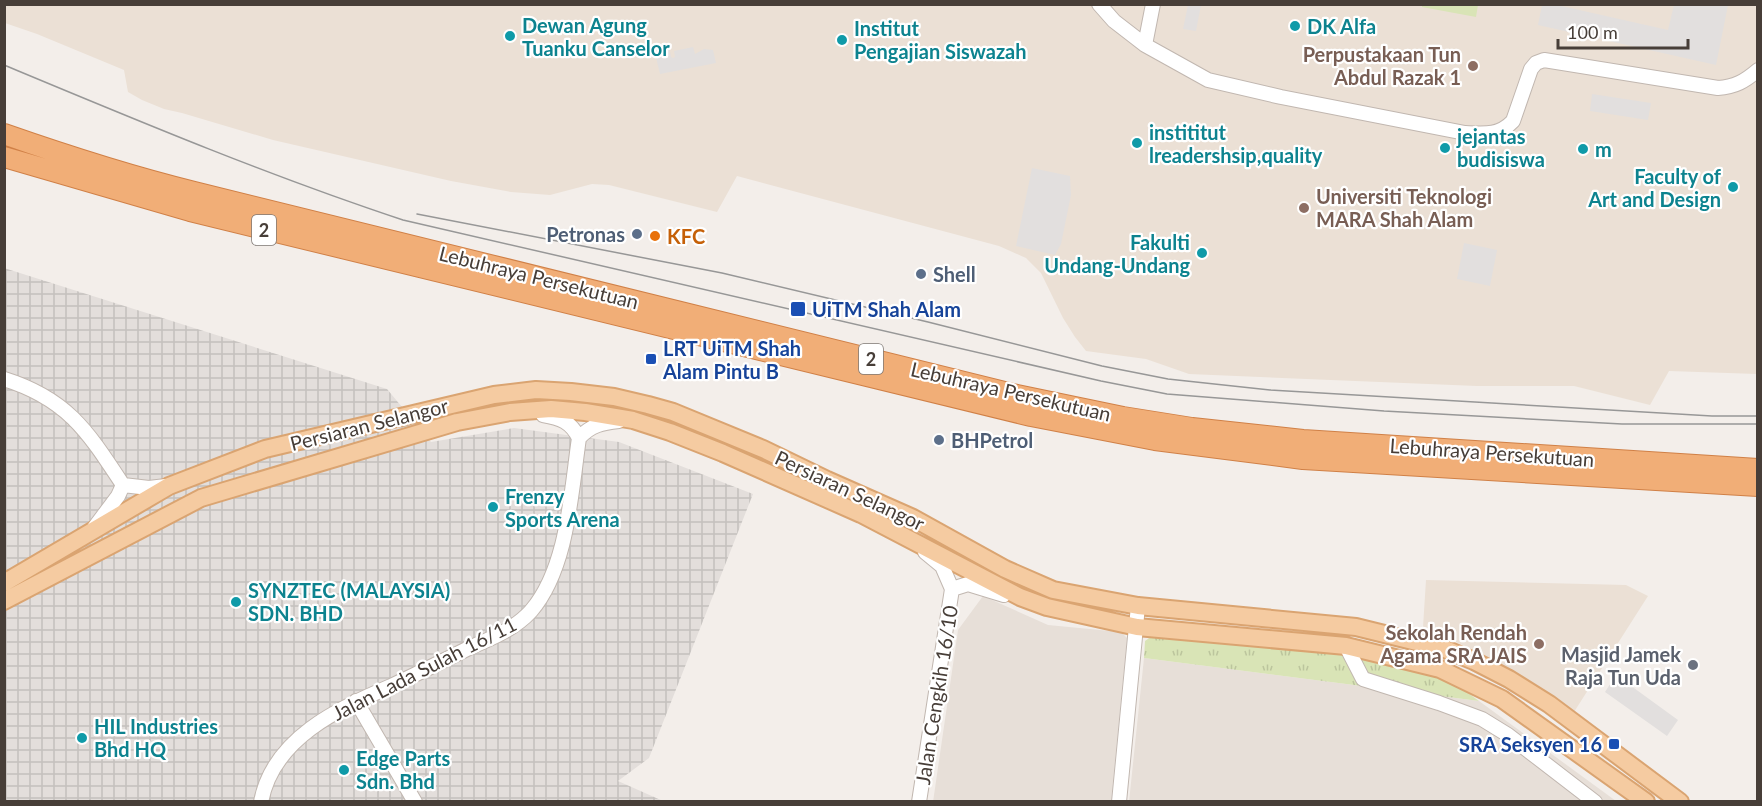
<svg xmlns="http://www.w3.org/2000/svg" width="1762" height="806" viewBox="0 0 1762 806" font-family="Lato,sans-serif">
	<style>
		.residential { fill: #e7dfd8 }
		.industrial { fill: url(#industrial-grid) }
		.education { fill: #ebe0d5 }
		.grass { fill: url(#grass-tufts) }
		.park { fill: #d9e4b6 }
		.parking { fill: #e2dfde }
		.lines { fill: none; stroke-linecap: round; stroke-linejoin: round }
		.minor-casing { stroke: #c1b7b0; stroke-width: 16 }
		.major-casing { stroke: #daa471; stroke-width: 20 }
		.highway-casing { stroke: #d08047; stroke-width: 22 }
		.minor { stroke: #fff; stroke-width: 14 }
		.major { stroke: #f5cba1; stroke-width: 16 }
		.highway { stroke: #f1ae77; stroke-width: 20 }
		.tram { stroke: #979797; stroke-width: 1.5 }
		.culture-dot { fill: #0f9aa8; stroke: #fff; stroke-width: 2 }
		.education-dot { fill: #8d6e63; stroke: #fff; stroke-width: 2 }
		.service-dot { fill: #5c6f8a; stroke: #fff; stroke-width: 2 }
		.food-dot { fill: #e8710a; stroke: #fff; stroke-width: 2 }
		.transit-dot { fill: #1a4fb4; stroke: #fff; stroke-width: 2 }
		.worship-dot { fill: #6b7280; stroke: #fff; stroke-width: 2 }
		.labels { text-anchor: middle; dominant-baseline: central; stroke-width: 4.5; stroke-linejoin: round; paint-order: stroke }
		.shield { fill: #fff; stroke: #7e7874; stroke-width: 1.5 }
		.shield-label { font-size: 18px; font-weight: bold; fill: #473e38 }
		.culture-label { font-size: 20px; font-weight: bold; fill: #0d838f; stroke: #fff; text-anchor: start }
		.education-label { font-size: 20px; font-weight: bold; fill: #785e54; stroke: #fff; text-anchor: end }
		.service-label { font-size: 20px; font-weight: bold; fill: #4e5e75; stroke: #fff; text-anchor: start }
		.food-label { font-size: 20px; font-weight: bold; fill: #c56008; stroke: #fff; text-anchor: start }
		.street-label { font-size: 20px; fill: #473e38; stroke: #fff }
		.transit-label { font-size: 20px; font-weight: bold; fill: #164399; stroke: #fff; text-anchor: start }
		.worship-label { font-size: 20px; font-weight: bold; fill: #5b616d; stroke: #fff; text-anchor: end }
	</style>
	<defs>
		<pattern id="industrial-grid" width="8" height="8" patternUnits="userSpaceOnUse" patternTransform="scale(1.5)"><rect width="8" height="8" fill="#e3dedb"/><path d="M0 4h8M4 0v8" fill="none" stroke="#c4c0bd"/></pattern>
		<pattern id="grass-tufts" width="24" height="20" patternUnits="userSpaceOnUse" patternTransform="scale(1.5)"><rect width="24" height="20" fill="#d9e4b6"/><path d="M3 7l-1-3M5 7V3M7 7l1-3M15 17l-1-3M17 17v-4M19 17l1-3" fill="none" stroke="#bcc59d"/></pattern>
	</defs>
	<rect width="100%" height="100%" fill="#f3eeea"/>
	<!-- residential -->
	<path class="residential" d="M983,596L1048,625L1121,632L1127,638L1111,801L933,802L958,630Z
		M1144,658L1479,701L1616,801L1129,802Z"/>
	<!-- industrial -->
	<path class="industrial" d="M4,268L387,389L431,442L514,428L619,442L753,494L649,758L618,781L663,801H5Z"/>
	<!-- education -->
	<path class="education" d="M4,5H1757V374L1669,371L1650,405L1574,386H1477L1189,374L1146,359L1086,351L1075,337L1063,318L1041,273L1026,258L999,246L737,176L717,212L609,185L592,184L550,195L511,192L451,181L273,140L182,113L164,109L142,100L128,92L124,70L37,34L5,23Z
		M1426,580L1626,585L1648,596L1574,712L1495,660L1423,627Z"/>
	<!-- grass -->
	<path class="grass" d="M1152,636L1353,651L1438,671L1479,701L1144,658L1145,641Z"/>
	<!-- park -->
	<path class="park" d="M1422,5V4L1478,5L1476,17L1422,7Z"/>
	<!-- parking -->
	<path class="parking" d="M1188,5H1201L1196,31L1183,29Z
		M1542,5H1557L1668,30L1674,5H1728L1716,65L1538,25Z
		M669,46L671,57L673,58L675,57L674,51L693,47L695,54L704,49L713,50L716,63L660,74L654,49Z
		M1592,94L1651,103L1648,120L1590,111Z
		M1032,168L1070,176L1071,195L1061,244L1055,255L1016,246Z
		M1464,243L1497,250L1490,286L1457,279Z
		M1616,675L1678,720L1667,736L1605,692Z"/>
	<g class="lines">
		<!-- minor casing -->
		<g class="minor-casing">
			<path id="minor" d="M1099,4L1114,21L1145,45
				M1153,4L1145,45L1208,80L1281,97L1465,133C1484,134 1499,136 1513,121L1531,69L1536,63L1544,60L1718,88C1735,87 1745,81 1758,70
				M4,379C68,399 88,432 123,485L149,488L166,486
				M543,415C561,418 571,422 579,438
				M94,528L118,496L123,485
				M952,589L968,584L1004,595
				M1346,646L1363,679L1439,703L1482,719L1508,735L1595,802
				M356,701L415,802
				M261,802C273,738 338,709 391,686C417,674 443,661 469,648C490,639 515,629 531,611C568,568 571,492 579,438C591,425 602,423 619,421
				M919,802L952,589L942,566L925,552
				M1119,802L1138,606"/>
		</g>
		<!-- major casing -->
		<g class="major-casing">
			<path id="major" d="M4,583L169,486L265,449L494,395L536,390L571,392L614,397L648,405L673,412L763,449L827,480L913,518L1005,569L1053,590L1138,606L1356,627L1445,649L1474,661L1509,679L1549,704L1680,802
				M4,601L201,498L457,422L510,412L551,409L585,412L633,420L670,432L723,453L861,514L1020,597L1047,607L1137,627L1346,646L1440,669L1502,699L1646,802"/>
		</g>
		<!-- highway casing -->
		<g class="highway-casing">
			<path id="highway" d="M4,134C67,156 129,176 194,192L1017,395L1123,417L1192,428L1303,440L1758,469
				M4,157L190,211L1031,416L1155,440L1303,459L1758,486"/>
		</g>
		<!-- minor -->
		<use href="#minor" class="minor"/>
		<!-- major -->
		<use href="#major" class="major"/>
		<!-- highway -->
		<use href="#highway" class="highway"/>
		<!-- tram -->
		<path class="tram" d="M4,65C136,120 267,175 403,220L1101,381L1167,394L1384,411L1622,424H1758
			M417,214L722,273L928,322L1102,366L1168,379L1270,390L1712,416H1756"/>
	</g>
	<!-- markers -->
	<g class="culture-dot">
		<circle cx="1295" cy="26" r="6"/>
		<circle cx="510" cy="36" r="6"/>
		<circle cx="842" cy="40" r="6"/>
		<circle cx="1137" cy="143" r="6"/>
		<circle cx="1445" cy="148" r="6"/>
		<circle cx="1583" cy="149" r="6"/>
		<circle cx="1733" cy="187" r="6"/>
		<circle cx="1202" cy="253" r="6"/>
		<circle cx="493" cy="507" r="6"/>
		<circle cx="236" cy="602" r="6"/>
		<circle cx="82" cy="738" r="6"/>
		<circle cx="344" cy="770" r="6"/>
	</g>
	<g class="education-dot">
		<circle cx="1473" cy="66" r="6"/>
		<circle cx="1304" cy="208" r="6"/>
		<circle cx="1539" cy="644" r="6"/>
	</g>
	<g class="service-dot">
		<circle cx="637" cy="234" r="6"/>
		<circle cx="921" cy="274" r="6"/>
		<circle cx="939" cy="440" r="6"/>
	</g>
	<circle class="food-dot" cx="655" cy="236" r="6"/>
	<g class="transit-dot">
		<rect x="790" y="301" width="16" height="16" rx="3"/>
		<rect x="645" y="353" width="12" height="12" rx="3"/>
		<rect x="1608" y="738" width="12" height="12" rx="3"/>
	</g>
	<circle class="worship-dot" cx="1693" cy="665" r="6"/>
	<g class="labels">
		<!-- shield labels -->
		<g class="shield">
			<rect x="252" y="215" width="24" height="30" rx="4.5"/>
			<rect x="859" y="344" width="24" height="30" rx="4.5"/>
		</g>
		<g class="shield-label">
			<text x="264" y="230">2</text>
			<text x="871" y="359">2</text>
		</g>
		<!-- culture labels -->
		<g class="culture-label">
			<text x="522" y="25">Dewan Agung<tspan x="522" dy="23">Tuanku Canselor</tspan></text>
			<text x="1307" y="26">DK Alfa</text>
			<text x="854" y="28">Institut<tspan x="854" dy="23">Pengajian Siswazah</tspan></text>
			<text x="1149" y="132">instititut<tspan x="1149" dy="23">lreadershsip,quality</tspan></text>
			<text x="1457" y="136">jejantas<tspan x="1457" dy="23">budisiswa</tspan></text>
			<text x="1595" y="149">m</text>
			<text x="1721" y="176" text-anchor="end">Faculty of<tspan x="1721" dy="23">Art and Design</tspan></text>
			<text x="1190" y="242" text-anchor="end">Fakulti<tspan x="1190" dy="23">Undang-Undang</tspan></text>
			<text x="505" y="496">Frenzy<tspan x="505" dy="23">Sports Arena</tspan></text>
			<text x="248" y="590">SYNZTEC (MALAYSIA)<tspan x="248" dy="23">SDN. BHD</tspan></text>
			<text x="94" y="726">HIL Industries<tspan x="94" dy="23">Bhd HQ</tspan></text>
			<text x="356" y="758">Edge Parts<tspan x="356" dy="23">Sdn. Bhd</tspan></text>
		</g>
		<!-- education labels -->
		<g class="education-label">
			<text x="1461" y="54">Perpustakaan Tun<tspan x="1461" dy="23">Abdul Razak 1</tspan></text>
			<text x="1316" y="196" text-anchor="start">Universiti Teknologi<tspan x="1316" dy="23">MARA Shah Alam</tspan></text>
			<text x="1527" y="632">Sekolah Rendah<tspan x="1527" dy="23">Agama SRA JAIS</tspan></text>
		</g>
		<!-- service labels -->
		<g class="service-label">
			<text x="625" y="234" text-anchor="end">Petronas</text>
			<text x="933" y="274">Shell</text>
			<text x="951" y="440">BHPetrol</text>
		</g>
		<!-- food labels -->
		<g class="food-label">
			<text x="667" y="236">KFC</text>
		</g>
		<!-- street labels -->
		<g class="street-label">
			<text transform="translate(539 277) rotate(14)">Lebuhraya Persekutuan</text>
			<text transform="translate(1011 391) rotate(13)">Lebuhraya Persekutuan</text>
			<text transform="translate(369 424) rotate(-14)">Persiaran Selangor</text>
			<text transform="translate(1492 452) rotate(4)">Lebuhraya Persekutuan</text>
			<text transform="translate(850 490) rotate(25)">Persiaran Selangor</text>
			<text transform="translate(424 668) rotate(-27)">Jalan Lada Sulah 16/11</text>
			<text transform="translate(936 695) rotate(-81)">Jalan Cengkih 16/10</text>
		</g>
		<!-- transit labels -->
		<g class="transit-label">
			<text x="812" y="309">UiTM Shah Alam</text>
			<text x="663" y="348">LRT UiTM Shah<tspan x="663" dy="23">Alam Pintu B</tspan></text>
			<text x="1602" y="744" text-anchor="end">SRA Seksyen 16</text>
		</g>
		<!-- worship labels -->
		<g class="worship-label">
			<text x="1681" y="654">Masjid Jamek<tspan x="1681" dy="23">Raja Tun Uda</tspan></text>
		</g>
	</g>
	<!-- border -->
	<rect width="1762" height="806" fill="none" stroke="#473e38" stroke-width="12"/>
	<!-- scale -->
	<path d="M1558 39v9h130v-9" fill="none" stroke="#473e38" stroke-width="3"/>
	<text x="1567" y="39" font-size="18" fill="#473e38" stroke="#ffffff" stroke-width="4.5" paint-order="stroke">100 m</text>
</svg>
